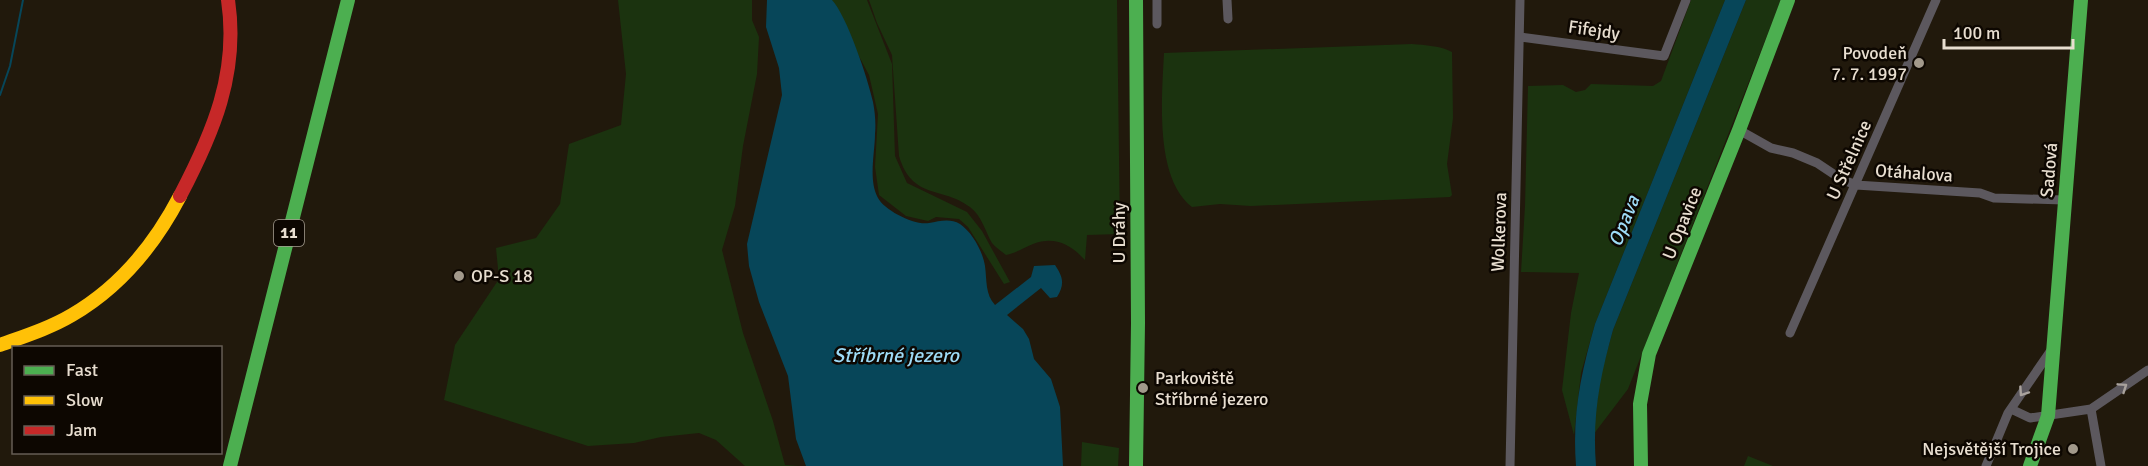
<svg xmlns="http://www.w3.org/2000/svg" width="2148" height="466" viewBox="0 0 2148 466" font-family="Signika,sans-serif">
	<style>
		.green { fill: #1b330f }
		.water { fill: #074659 }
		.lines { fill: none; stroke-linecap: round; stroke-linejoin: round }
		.stream { stroke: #074659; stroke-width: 2 }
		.street { stroke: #5c585e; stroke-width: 9 }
		.fast { stroke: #4caf50; stroke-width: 14 }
		.slow { stroke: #ffc107; stroke-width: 14 }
		.jam { stroke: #c62828; stroke-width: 14 }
		.oneway { stroke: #a9a29d }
		.poi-dot { fill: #a2998b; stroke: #0d0701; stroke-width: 2 }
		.labels { text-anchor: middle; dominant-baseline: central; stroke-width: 5; stroke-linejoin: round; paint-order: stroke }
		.shield { fill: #0d0701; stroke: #a69e92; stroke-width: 1.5 }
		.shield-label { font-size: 16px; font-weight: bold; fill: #e8ded0 }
		.street-label { font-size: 18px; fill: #e8ded0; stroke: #0d0701 }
		.poi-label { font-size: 18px; fill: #e8ded0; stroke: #0d0701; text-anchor: end }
		.water-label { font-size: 20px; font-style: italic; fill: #9edbf6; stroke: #0d0701 }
	</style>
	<rect width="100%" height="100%" fill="#21190c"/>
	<!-- green -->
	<path class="green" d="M618,0H752V20L759,37L757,74L743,146L735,206L722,250L743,333L773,421L785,465L799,466H745L716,440L699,433L661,437L634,443L588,446L444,400L455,345L499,279L496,248L536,238L560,204L569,144L621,125L626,74Z
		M829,0H867L892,64L895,156L907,183L967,212L982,231L1010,282L1004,284L968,227L959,219L936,217L928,221L906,216L879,195L875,167L878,114L869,75Z
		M869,0H1117L1120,234L1087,235L1085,260C1070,244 1054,236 1033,244C1023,248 1016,253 1006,255C1001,251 995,247 992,243C985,231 982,216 970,207C942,186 912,200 899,156L892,55L877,23Z
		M1691,0H1725L1595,324L1581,373L1574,435L1562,390L1571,313L1579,273L1521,272L1525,206L1528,86L1563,85L1576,92L1585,90L1591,84L1653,86L1661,81Z
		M1746,0H1781L1628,389L1593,435L1600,377L1613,330Z
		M1412,44C1425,45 1441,46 1452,52L1453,118L1447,164L1452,195L1450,197L1251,206L1220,204L1192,207C1154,178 1162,96 1164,53Z
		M1082,442L1119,448L1118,466H1081Z
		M1748,456L1773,466H1744Z"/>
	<!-- water -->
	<path class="water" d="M767,0H832C847,16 868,79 873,102C875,112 876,124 875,134C875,152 868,180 878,198C884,210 915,226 929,223C940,221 950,218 960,224C972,232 983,252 985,266C987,281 985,294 995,305L1031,277L1034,266L1055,265C1063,277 1065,284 1057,297L1050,298L1041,288L1007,315L1023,329L1029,339L1034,359L1051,379L1060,407L1063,466H806L796,439L788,376L759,302L749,266L747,244L782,95L779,68L766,27Z
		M1725,0H1746L1613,330C1600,377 1592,416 1596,466H1576C1572,414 1581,373 1595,324Z"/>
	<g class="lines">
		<!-- stream -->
		<path class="stream" d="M0,95L10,66L23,0"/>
		<!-- street -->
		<path class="street" d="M1157,0V24
			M1227,0L1228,19
			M1520,37L1664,56L1686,0
			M1739,130L1771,148L1793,153L1817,163L1841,179L1856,185L1980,193L1994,198L2064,200
			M1790,333L1936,0
			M2011,409L2030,418L2091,409L2148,370
			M2091,409L2101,466
			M1510,466L1520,0
			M1986,466L2008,413L2054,346"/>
		<!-- fast -->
		<path class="fast" d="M1136,0L1138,323L1136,466
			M230,466L348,0
			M1641,466L1640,404L1649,354L1739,130L1788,0
			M2030,466L2048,416L2081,0"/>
		<!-- slow -->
		<path class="slow" d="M0,345C25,336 50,328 72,315C120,287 155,244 180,196"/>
		<!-- jam -->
		<path class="jam" d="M180,196C213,133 239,73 228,0"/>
	</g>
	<!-- one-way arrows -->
	<defs><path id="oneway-chevron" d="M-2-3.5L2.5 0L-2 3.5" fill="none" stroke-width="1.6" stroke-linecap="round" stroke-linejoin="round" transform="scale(1.5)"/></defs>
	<g class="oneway">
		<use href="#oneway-chevron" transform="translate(2123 387) rotate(-34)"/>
		<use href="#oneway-chevron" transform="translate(2023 392) rotate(124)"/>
	</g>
	<!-- markers -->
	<g class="poi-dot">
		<circle cx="1919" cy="63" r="6"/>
		<circle cx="459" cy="276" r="6"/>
		<circle cx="1143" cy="388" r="6"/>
		<circle cx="2073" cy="449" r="6"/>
	</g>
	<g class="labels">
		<!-- shield labels -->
		<rect class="shield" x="274" y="220" width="30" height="26" rx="4.5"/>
		<g class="shield-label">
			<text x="289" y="233">11</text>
		</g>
		<!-- street labels -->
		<g class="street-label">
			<text transform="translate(1594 30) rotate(8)">Fifejdy</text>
			<text transform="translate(1849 160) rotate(-66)">U Střelnice</text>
			<text transform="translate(2049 170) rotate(-85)">Sadová</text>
			<text transform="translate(1914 173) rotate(4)">Otáhalova</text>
			<text transform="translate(1682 223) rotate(-68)">U Opavice</text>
			<text transform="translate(1499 232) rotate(-88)">Wolkerova</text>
			<text transform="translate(1119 233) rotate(-90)">U Dráhy</text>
		</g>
		<!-- poi labels -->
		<g class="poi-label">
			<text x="1907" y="53">Povodeň<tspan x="1907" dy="21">7. 7. 1997</tspan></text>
			<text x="471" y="276" text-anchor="start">OP-S 18</text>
			<text x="1155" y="378" text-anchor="start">Parkoviště<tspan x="1155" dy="21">Stříbrné jezero</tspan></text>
			<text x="2061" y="449">Nejsvětější Trojice</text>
		</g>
		<!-- water labels -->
		<g class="water-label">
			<text transform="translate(1624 221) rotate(-68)">Opava</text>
			<text x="896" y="355">Stříbrné jezero</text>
		</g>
	</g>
	<!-- legend -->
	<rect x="12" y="346" width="210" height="108" fill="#0d0701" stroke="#655d54" stroke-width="1.5"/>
	<rect x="24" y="366" width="30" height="9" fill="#4caf50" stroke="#655d54" stroke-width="1.5"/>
	<text x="66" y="376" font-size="18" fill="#e8ded0">Fast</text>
	<rect x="24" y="396" width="30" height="9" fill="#ffc107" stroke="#655d54" stroke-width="1.5"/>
	<text x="66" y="406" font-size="18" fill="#e8ded0">Slow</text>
	<rect x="24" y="426" width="30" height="9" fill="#c62828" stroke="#655d54" stroke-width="1.5"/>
	<text x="66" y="436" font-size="18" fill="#e8ded0">Jam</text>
	<!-- scale -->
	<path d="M1944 39v9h129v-9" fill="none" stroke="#e8ded0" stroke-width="3"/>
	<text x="1953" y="39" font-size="18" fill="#e8ded0" stroke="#0d0701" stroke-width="4.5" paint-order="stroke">100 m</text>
</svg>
